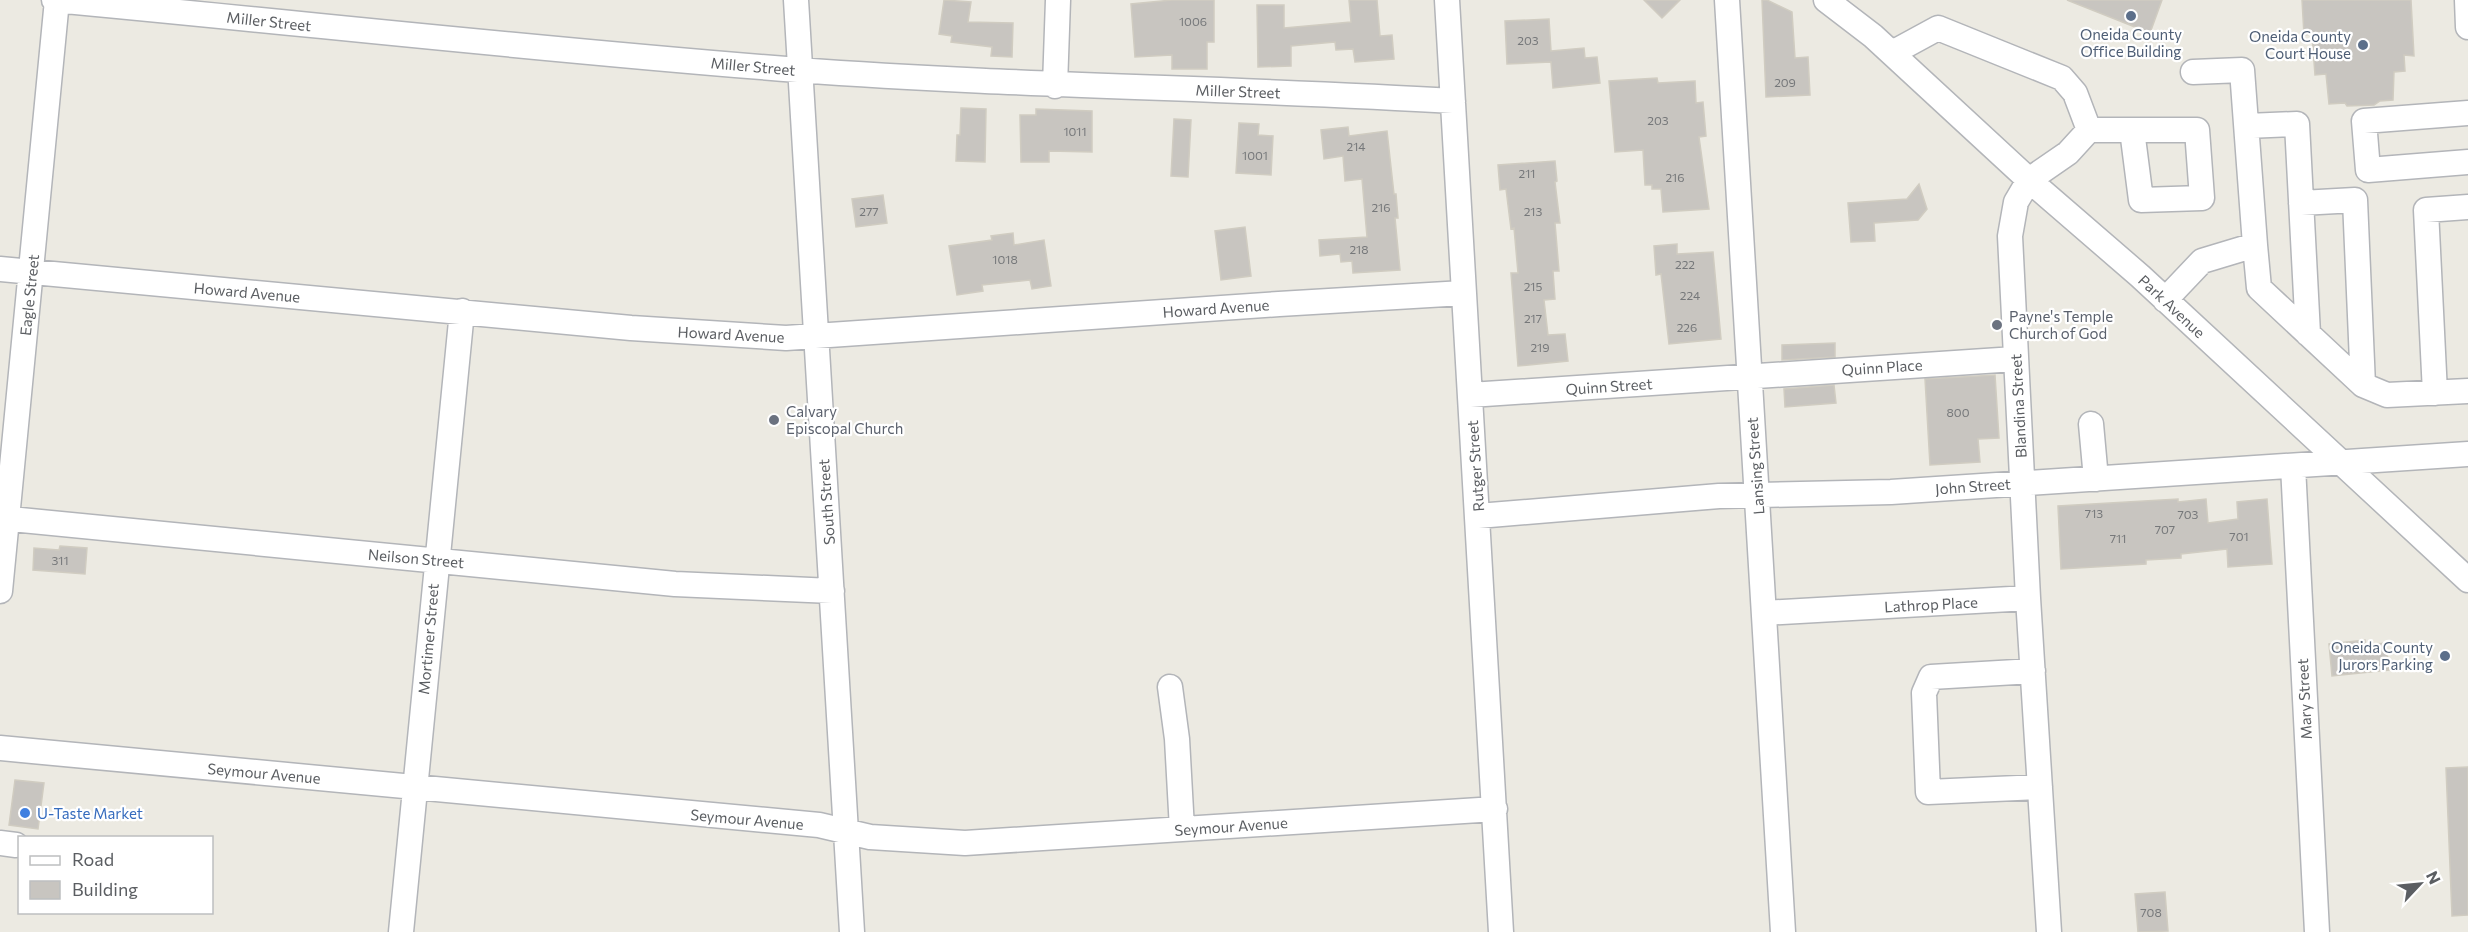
<svg xmlns="http://www.w3.org/2000/svg" width="2468" height="932" viewBox="0 0 2468 932" font-family="Commissioner,sans-serif">
	<style>
		.building { fill: #c8c5c0; stroke: #d0ccc1; stroke-width: 1.5 }
		.lines { fill: none; stroke-linecap: round; stroke-linejoin: round }
		.minor-casing { stroke: #b3b5b9; stroke-width: 27 }
		.minor { stroke: #fff; stroke-width: 24 }
		.service-dot { fill: #5c6f8a; stroke: #fff; stroke-width: 2 }
		.worship-dot { fill: #6b7280; stroke: #fff; stroke-width: 2 }
		.shop-dot { fill: #3f7fe0; stroke: #fff; stroke-width: 2 }
		.labels { text-anchor: middle; dominant-baseline: central; stroke-width: 4.5; stroke-linejoin: round; paint-order: stroke }
		.number-label { font-size: 12px; fill: #76787a }
		.street-label { font-size: 15px; fill: #5b5e62; stroke: #fff }
		.service-label { font-size: 15px; fill: #4e5e75; stroke: #fff; text-anchor: end }
		.worship-label { font-size: 15px; fill: #5b616d; stroke: #fff; text-anchor: start }
		.shop-label { font-size: 15px; fill: #366cbe; stroke: #fff; text-anchor: start }
	</style>
	<rect width="100%" height="100%" fill="#eceae2"/>
	<!-- building -->
	<path class="building" d="M944,0L971,2L968,22L1013,23L1012,57L991,56L992,47L951,42L952,36L939,34Z
		M1172,0H1214V42H1207V69H1172V55L1135,57L1131,4Z
		M1349,0H1377L1380,36L1392,35L1394,59L1355,62L1353,49L1336,50L1335,42L1291,46V66L1258,67L1257,5H1284V28L1351,22Z
		M1644,0H1680L1662,18Z
		M1762,0H1767L1792,12L1795,58L1808,57L1810,95L1766,97Z
		M2067,0H2162L2150,33Z
		M2302,0H2411L2414,56L2404,55L2405,71L2394,72L2393,100L2380,101L2374,105L2347,106L2345,103L2329,104L2326,74L2315,75L2312,34L2304,35Z
		M1549,19L1551,51L1584,48L1585,58L1597,57L1600,83L1553,88L1551,62L1507,64L1505,21Z
		M1657,78L1658,83L1695,81L1696,103L1703,102L1706,136L1699,137L1709,209L1663,212L1661,189H1652V185H1645L1643,150L1615,152L1609,81Z
		M961,108L986,109L985,162L956,161L957,135H960Z
		M1036,109L1092,111V152L1049,151V162H1021L1020,115H1036Z
		M1174,119L1191,120L1188,177L1171,176Z
		M1239,123L1259,124L1258,135L1273,136L1271,175L1236,173Z
		M1348,127L1349,136L1387,131L1394,194H1396L1398,218H1395L1400,270L1353,273L1352,261L1341,262L1340,254L1320,256L1319,240L1367,237L1362,179L1345,181L1343,156L1324,159L1321,130Z
		M1555,161L1557,181L1555,182L1560,223H1555L1559,271H1553L1555,299L1544,300L1548,335L1565,334L1568,361L1518,366L1511,273H1518L1514,228L1511,229L1506,189L1500,190L1498,165Z
		M1919,184L1927,209L1918,220L1874,223L1875,241L1851,242L1848,203L1907,199Z
		M883,195L887,223L856,227L852,199Z
		M1245,227L1251,276L1221,280L1215,231Z
		M1013,233L1014,245L1044,240L1051,286L1032,289L1030,280L982,285L983,291L957,295L949,246L992,240L991,236Z
		M1677,244V254L1713,252L1721,339L1669,344L1661,274L1656,275L1654,246Z
		M1835,343V357L1782,360V345Z
		M1995,375L1999,438L1978,439L1980,462L1930,465L1925,379Z
		M1834,385L1836,403L1785,407L1784,389Z
		M2178,499V502L2206,499L2208,523L2238,519L2237,502L2267,499L2272,564L2228,567L2227,549L2181,554V558L2146,560V564L2061,569L2058,506Z
		M60,546L87,548L85,574L33,570L34,548L59,550Z
		M2365,640V645L2386,643L2389,670L2332,676L2329,644Z
		M2468,767V915L2452,916L2446,768Z
		M15,780L44,783L38,829L9,825Z
		M2165,892L2168,931L2138,932L2135,894Z"/>
	<g class="lines">
		<!-- minor casing -->
		<g class="minor-casing">
			<path id="minor" d="M54,0C302,23 550,51 798,70C1016,86 1235,88 1453,101
				M796,0L852,932
				M1447,0L1501,932
				M1727,0L1783,932
				M1826,0L1873,36L2029,180L2140,276L2468,580
				M2467,0L2468,27
				M1892,53L1938,28L2062,78L2075,93L2089,130L2068,153L2029,180L2016,202L2010,236L2028,598L2049,932
				M1055,86L1058,0
				M2468,113L2364,121L2368,170L2468,162
				M2247,126L2297,124L2308,334
				M2089,130H2197L2202,198L2141,200L2132,130
				M2301,203L2355,200L2363,385
				M2255,245L2259,288L2363,385L2387,395L2468,391
				M0,269L631,328L786,338L1279,304L1463,293
				M2165,300L2202,261L2255,245L2242,70L2193,72
				M2435,393L2426,210L2468,207
				M1470,395L2015,359
				M2091,424L2096,479
				M2293,466L2317,932
				M1478,516L1719,496L1891,492L2468,454
				M0,518L675,584L832,591
				M0,591L57,0
				M1764,613L2028,598
				M2033,671L1931,677L1924,693L1928,792L2040,787
				M1170,687L1177,739L1182,829
				M0,748L819,825L870,837L965,843L1495,809
				M0,843L16,845
				M401,932L462,311"/>
		</g>
		<!-- minor -->
		<use href="#minor" class="minor"/>
	</g>
	<!-- markers -->
	<g class="service-dot">
		<circle cx="2131" cy="16" r="6"/>
		<circle cx="2363" cy="45" r="6"/>
		<circle cx="2445" cy="656" r="6"/>
	</g>
	<g class="worship-dot">
		<circle cx="1997" cy="325" r="6"/>
		<circle cx="774" cy="420" r="6"/>
	</g>
	<circle class="shop-dot" cx="25" cy="813" r="6"/>
	<g class="labels">
		<!-- number labels -->
		<g class="number-label">
			<text x="1193" y="21">1006</text>
			<text x="1528" y="40">203</text>
			<text x="1785" y="82">209</text>
			<text x="1658" y="120">203</text>
			<text x="1075" y="131">1011</text>
			<text x="1356" y="146">214</text>
			<text x="1255" y="155">1001</text>
			<text x="1527" y="173">211</text>
			<text x="1675" y="177">216</text>
			<text x="1381" y="207">216</text>
			<text x="869" y="211">277</text>
			<text x="1533" y="211">213</text>
			<text x="1359" y="249">218</text>
			<text x="1005" y="259">1018</text>
			<text x="1685" y="264">222</text>
			<text x="1533" y="286">215</text>
			<text x="1690" y="295">224</text>
			<text x="1533" y="318">217</text>
			<text x="1687" y="327">226</text>
			<text x="1540" y="347">219</text>
			<text x="1958" y="412">800</text>
			<text x="2094" y="513">713</text>
			<text x="2188" y="514">703</text>
			<text x="2165" y="529">707</text>
			<text x="2239" y="536">701</text>
			<text x="2118" y="538">711</text>
			<text x="60" y="560">311</text>
			<text x="2151" y="912">708</text>
		</g>
		<!-- street labels -->
		<g class="street-label">
			<text transform="translate(269 21) rotate(6)">Miller Street</text>
			<text transform="translate(753 66) rotate(5)">Miller Street</text>
			<text transform="translate(1238 91) rotate(2)">Miller Street</text>
			<text transform="translate(247 292) rotate(5)">Howard Avenue</text>
			<text transform="translate(29 295) rotate(-84)">Eagle Street</text>
			<text transform="translate(2172 306) rotate(43)">Park Avenue</text>
			<text transform="translate(1216 308) rotate(-4)">Howard Avenue</text>
			<text transform="translate(731 334) rotate(3)">Howard Avenue</text>
			<text transform="translate(1882 367) rotate(-4)">Quinn Place</text>
			<text transform="translate(1609 386) rotate(-4)">Quinn Street</text>
			<text transform="translate(2018 406) rotate(-93)">Blandina Street</text>
			<text transform="translate(1475 466) rotate(-94)">Rutger Street</text>
			<text transform="translate(1755 466) rotate(-94)">Lansing Street</text>
			<text transform="translate(1973 486) rotate(-4)">John Street</text>
			<text transform="translate(826 502) rotate(-94)">South Street</text>
			<text transform="translate(416 558) rotate(5)">Neilson Street</text>
			<text transform="translate(1931 604) rotate(-3)">Lathrop Place</text>
			<text transform="translate(428 639) rotate(-85)">Mortimer Street</text>
			<text transform="translate(2304 699) rotate(-93)">Mary Street</text>
			<text transform="translate(264 773) rotate(5)">Seymour Avenue</text>
			<text transform="translate(747 819) rotate(5)">Seymour Avenue</text>
			<text transform="translate(1231 826) rotate(-4)">Seymour Avenue</text>
		</g>
		<!-- service labels -->
		<g class="service-label">
			<text x="2131" y="34" text-anchor="middle">Oneida County<tspan x="2131" dy="17">Office Building</tspan></text>
			<text x="2351" y="36">Oneida County<tspan x="2351" dy="17">Court House</tspan></text>
			<text x="2433" y="647">Oneida County<tspan x="2433" dy="17">Jurors Parking</tspan></text>
		</g>
		<!-- worship labels -->
		<g class="worship-label">
			<text x="2009" y="316">Payne's Temple<tspan x="2009" dy="17">Church of God</tspan></text>
			<text x="786" y="411">Calvary<tspan x="786" dy="17">Episcopal Church</tspan></text>
		</g>
		<!-- shop labels -->
		<g class="shop-label">
			<text x="37" y="813">U-Taste Market</text>
		</g>
	</g>
	<!-- legend -->
	<rect x="18" y="836" width="195" height="78" fill="#ffffff" stroke="#bdbfc0" stroke-width="1.5"/>
	<rect x="30" y="856" width="30" height="9" fill="#ffffff" stroke="#bdbfc0" stroke-width="1.5"/>
	<text x="72" y="866" font-size="18" fill="#5b5e62">Road</text>
	<rect x="30" y="881" width="30" height="18" fill="#c8c5c0" stroke="#bdbfc0" stroke-width="1.5"/>
	<text x="72" y="896" font-size="18" fill="#5b5e62">Building</text>
	<!-- north arrow -->
	<g transform="translate(2420 884) rotate(64)" stroke="#ffffff" stroke-width="4.5" paint-order="stroke">
	<path d="M0-4.5L10 22L0 15L-10 22Z" fill="#5b5e62"/>
	<text y="-9" font-size="16" font-weight="bold" text-anchor="middle" fill="#5b5e62">N</text>
	</g>
</svg>
